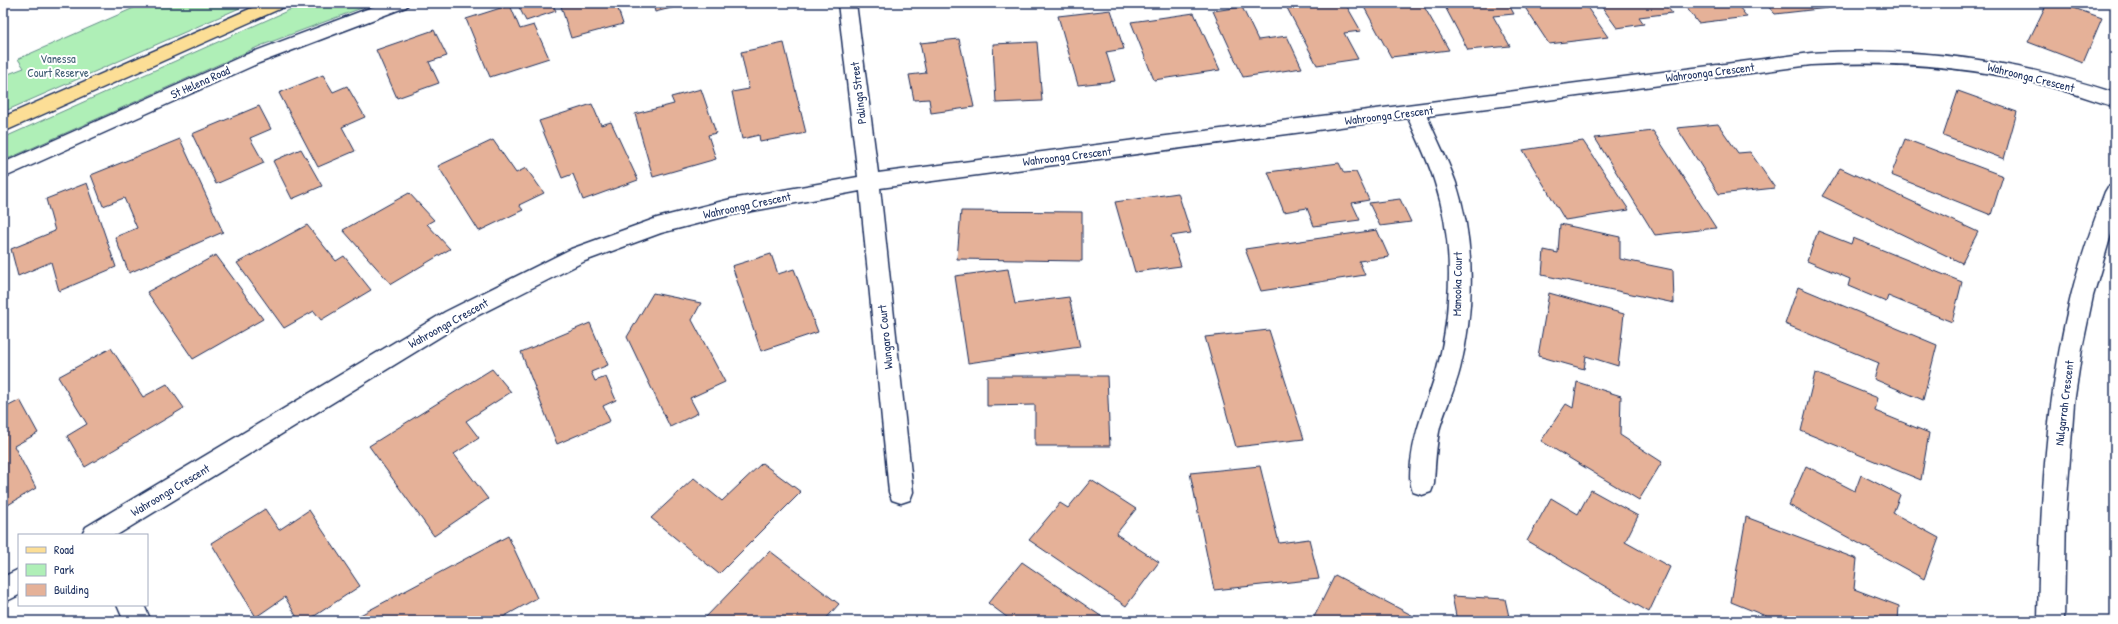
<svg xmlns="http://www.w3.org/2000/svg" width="2118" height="624" viewBox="0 0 2118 624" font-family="'Patrick Hand',sans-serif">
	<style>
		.green { fill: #afefb7; stroke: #658f8a }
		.building { fill: #e5b198; stroke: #1b2f5e }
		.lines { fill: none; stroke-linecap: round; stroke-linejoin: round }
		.minor-casing { stroke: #1b2f5e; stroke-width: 3 }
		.major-casing { stroke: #1b2f5e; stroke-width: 3 }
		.minor { fill: #fff; fill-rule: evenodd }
		.major { fill: #fcde96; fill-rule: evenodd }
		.labels { text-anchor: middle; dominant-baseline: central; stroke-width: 4; stroke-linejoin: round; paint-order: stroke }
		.park-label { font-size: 12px; fill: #405f74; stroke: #fff }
		.street-label { font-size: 12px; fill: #1b2f5e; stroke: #fff }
	</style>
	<rect width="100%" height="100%" fill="#fff"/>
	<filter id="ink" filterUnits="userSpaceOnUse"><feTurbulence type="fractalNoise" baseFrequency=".025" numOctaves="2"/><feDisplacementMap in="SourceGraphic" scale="8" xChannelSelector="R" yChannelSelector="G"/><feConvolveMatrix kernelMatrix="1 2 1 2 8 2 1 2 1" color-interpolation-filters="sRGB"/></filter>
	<g filter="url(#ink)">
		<!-- green -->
		<path class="green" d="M145,3H251L3,112V76L24,68L18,59Z
			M305,3H375L260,46L3,161V138Z"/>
		<!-- building -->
		<path class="building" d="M523,3H552L556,11L526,21L518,5Z
			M560,3H616L623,24L571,38Z
			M653,3H692L655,12Z
			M1309,3H1345L1361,31L1344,33L1358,59L1317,65L1286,6Z
			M1393,3H1422L1449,50L1391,57L1364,7Z
			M1443,3H1508L1514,14L1493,16L1510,46L1468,50Z
			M1522,3H1584L1608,37L1549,44Z
			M1599,3H1664L1672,13L1639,17L1644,24L1617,28Z
			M1683,3H1736L1747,17L1698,23Z
			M1765,3H1823L1828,8L1775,14Z
			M2047,3H2060L2102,18L2083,63L2028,42Z
			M510,5L520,29L534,25L549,58L490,77L466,19Z
			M1242,7L1258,40L1287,36L1302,68L1243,77L1213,11Z
			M1111,10L1124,49L1106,52L1115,81L1078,85L1058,16Z
			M1194,13L1220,70L1154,80L1131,22Z
			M434,30L447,56L429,62L439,83L397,98L376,50Z
			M959,39L974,107L931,113L929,99L914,100L909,75L926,73L920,43Z
			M1037,42L1042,101L996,103L993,44Z
			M784,43L806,133L760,142L759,135L742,139L732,92L749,89L741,52Z
			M323,75L333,92L347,86L365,117L342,127L355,151L318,167L279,93Z
			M701,89L716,133L708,135L716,159L653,177L635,114L674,104L671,97Z
			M1958,91L2017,112L2004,159L1943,136Z
			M592,104L601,125L611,122L638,180L583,200L573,174L562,178L539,121Z
			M259,106L271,129L250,138L264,163L216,184L192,134Z
			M1718,124L1738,153L1750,152L1775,188L1719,194L1677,128Z
			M1653,131L1716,228L1655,235L1595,138Z
			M180,139L223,232L129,273L115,237L137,228L124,198L103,206L91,175Z
			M1905,139L2003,176L1991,215L1891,175Z
			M493,140L516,173L526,168L544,193L519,205L523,210L479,231L438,166Z
			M1583,141L1629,210L1565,220L1523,150Z
			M301,149L322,186L292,199L273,161Z
			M1339,163L1344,173L1356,172L1369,200L1352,203L1360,220L1314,226L1307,208L1284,212L1268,172Z
			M1840,168L1978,232L1962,263L1822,196Z
			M87,183L116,267L59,291L51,262L18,276L11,249L55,231L46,199Z
			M409,193L434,220L427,224L450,249L391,284L343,230Z
			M1178,193L1191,233L1171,236L1181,266L1135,272L1115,202Z
			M1400,199L1411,222L1380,226L1369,203Z
			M961,211L1082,212V261L957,259Z
			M1560,224L1620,237V259L1673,270L1674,303L1542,275L1544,250L1558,253Z
			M307,225L336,261L344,256L371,290L321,320L314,311L284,328L237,263Z
			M1377,230L1389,257L1359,261L1365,275L1261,291L1245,249Z
			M1818,231L1851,244L1853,238L1962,282L1952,322L1888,296L1886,302L1848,286L1850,279L1807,261Z
			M771,254L778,274L794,269L818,332L761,351L732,266Z
			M216,255L263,319L193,359L147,292Z
			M1008,269L1015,304L1069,297L1080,347L968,363L955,276Z
			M1798,287L1937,345L1923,400L1874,379L1879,363L1785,324Z
			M653,293L701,303L692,320L725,382L690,398L698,413L670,427L627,337Z
			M1549,293L1624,314L1618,366L1586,356L1584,369L1538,356Z
			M590,323L608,365L591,372L595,381L606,377L616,400L603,406L610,421L557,444L521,352Z
			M1269,330L1304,439L1236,447L1205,337Z
			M111,348L143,397L167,384L184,408L85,467L67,436L87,424L58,377Z
			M492,369L511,392L466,421L479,438L454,454L488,499L434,536L369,446Z
			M1815,373L1878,398L1875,411L1929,433L1921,480L1801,431Z
			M987,376H1107L1110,446H1035V405L987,406Z
			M1577,382L1621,396L1620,435L1662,462L1639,500L1541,441L1566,404L1573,408Z
			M20,400L38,433L14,446L36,488L3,508V409Z
			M762,463L801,492L719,574L651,518L694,478L722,501Z
			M1260,466L1279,543L1309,539L1319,579L1214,590L1190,473Z
			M1806,466L1855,491L1861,475L1900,495L1893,513L1939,538L1924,579L1789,505Z
			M1091,480L1136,509L1116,534L1159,562L1126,606L1029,540L1060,503L1068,508Z
			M1591,490L1638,516L1625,542L1670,567L1649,612L1527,541L1551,498L1578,514Z
			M265,509L279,530L309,510L360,586L307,621H299L285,597L256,617L211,543Z
			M1746,517L1857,559L1854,589L1899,606L1898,621H1778L1731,602Z
			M508,536L537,598L496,621H349Z
			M770,551L839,604L824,621H786L781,617L778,621H702Z
			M1022,562L1108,621H1012L988,603Z
			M1335,575L1423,621H1312Z
			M1452,596L1505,599L1510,621H1457Z"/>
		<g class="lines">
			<!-- minor casing -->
			<g class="minor-casing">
				<path id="minor" d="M383,3H409L406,7L259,63L3,178V163L245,55Z
					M838,3H856L878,173L1811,53C1920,47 2011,59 2115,93V107C2090,99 2065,90 2040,84C1964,65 1888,61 1811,65L1427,116C1436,138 1448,160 1456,183C1475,242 1475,309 1460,369C1455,389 1446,407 1440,427C1436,445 1435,465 1434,484L1431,492L1422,495L1413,492C1409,482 1410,473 1411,462C1415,426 1428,402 1437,369C1443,346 1447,323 1448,300C1451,261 1447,220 1435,183C1428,160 1418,140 1408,118L880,188L913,492L910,500L901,503L892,500L889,492L860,191L731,215L661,233L585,261L461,324L117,535H82L86,527L445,312L571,249L657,218L731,199L858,177Z
					M2115,185V221L2093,296L2082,349L2074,403L2066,512L2064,621H2038C2040,512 2045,402 2071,296C2080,260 2092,226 2105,192L2108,187Z
					M19,569V595L3,603V577Z
					M117,605H144L151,621H124Z"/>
			</g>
			<!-- major casing -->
			<g class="major-casing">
				<path id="major" d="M263,3H287L284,7L3,132V117Z"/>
			</g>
			<!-- minor -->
			<use href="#minor" class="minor"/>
			<!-- major -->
			<use href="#major" class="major"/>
		</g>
	</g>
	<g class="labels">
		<!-- park labels -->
		<g class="park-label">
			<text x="58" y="58">Vanessa<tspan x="58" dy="14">Court Reserve</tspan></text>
		</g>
		<!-- street labels -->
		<g class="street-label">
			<text transform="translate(1710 72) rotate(-7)">Wahroonga Crescent</text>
			<text transform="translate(2031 77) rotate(14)">Wahroonga Crescent</text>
			<text transform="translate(200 82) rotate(-24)">St Helena Road</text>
			<text transform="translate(858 93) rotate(-97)">Palinga Street</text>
			<text transform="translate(1389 115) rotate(-7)">Wahroonga Crescent</text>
			<text transform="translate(1067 156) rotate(-7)">Wahroonga Crescent</text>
			<text transform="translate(747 205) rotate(-12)">Wahroonga Crescent</text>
			<text transform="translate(1457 284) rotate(-89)">Manooka Court</text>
			<text transform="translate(448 323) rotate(-29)">Wahroonga Crescent</text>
			<text transform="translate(885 337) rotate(-96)">Wungaro Court</text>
			<text transform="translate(2064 403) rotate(-83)">Nulgarrah Crescent</text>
			<text transform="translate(170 490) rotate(-31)">Wahroonga Crescent</text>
		</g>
	</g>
	<!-- margin -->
	<rect width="2118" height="624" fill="none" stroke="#fff" stroke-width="16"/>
	<rect x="8" y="8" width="2102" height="608" fill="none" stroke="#1b2f5e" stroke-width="1.5" filter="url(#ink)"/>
	<!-- legend -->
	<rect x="18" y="534" width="130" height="72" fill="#ffffff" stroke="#a4acbf"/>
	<rect x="26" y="547" width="20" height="6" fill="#fcde96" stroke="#a4acbf"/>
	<text x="54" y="554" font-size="12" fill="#1b2f5e">Road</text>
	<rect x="26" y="564" width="20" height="12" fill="#afefb7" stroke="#a4acbf"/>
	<text x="54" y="574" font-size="12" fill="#1b2f5e">Park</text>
	<rect x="26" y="584" width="20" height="12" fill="#e5b198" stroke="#a4acbf"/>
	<text x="54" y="594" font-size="12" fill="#1b2f5e">Building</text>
</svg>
